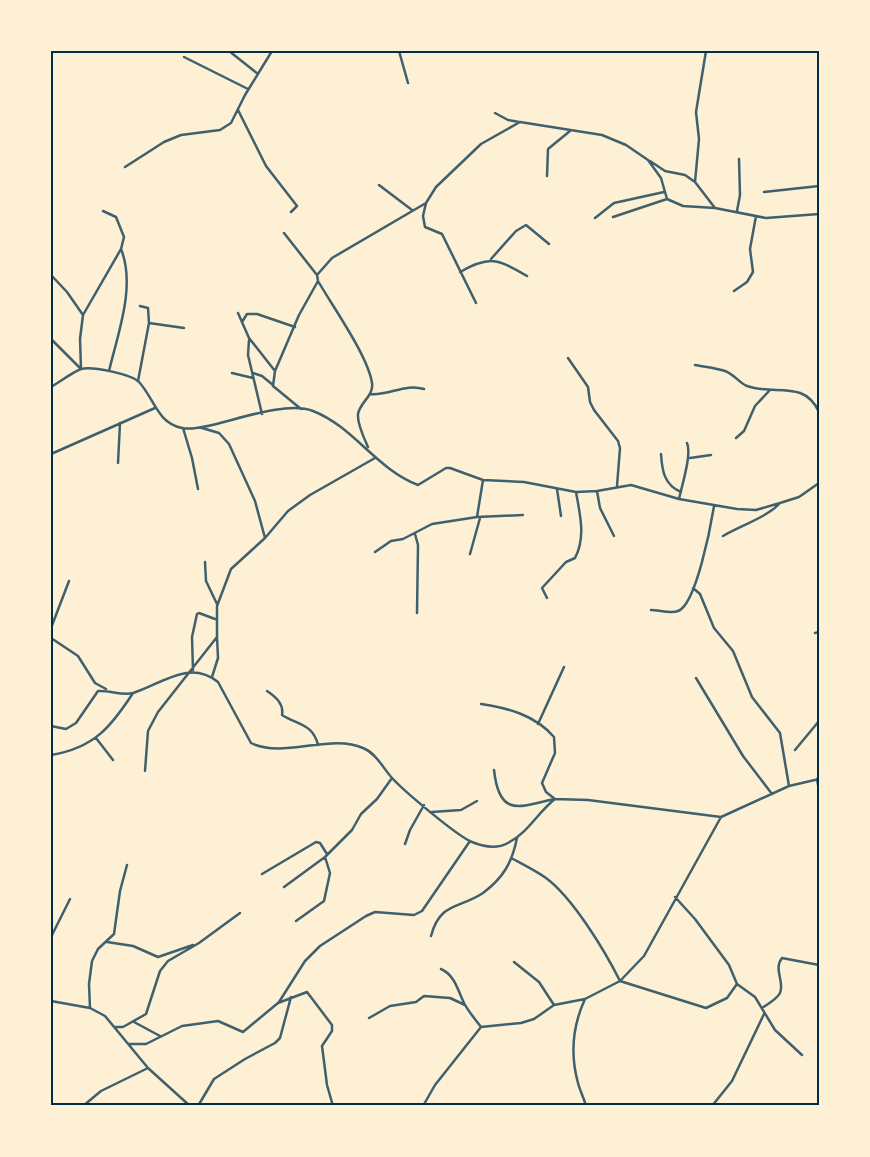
<svg xmlns="http://www.w3.org/2000/svg" width="870" height="1157" viewBox="0 0 870 1157" font-family="'Nunito Sans',sans-serif">
	<style>
		.lines { fill: none; stroke-linecap: round; stroke-linejoin: round }
		.minor { stroke: #3f606c; stroke-width: 2.5 }
		.neatline { fill: none; stroke: #003049; stroke-width: 2 }
	</style>
	<rect width="100%" height="100%" fill="#fdf0d5"/>
	<g class="lines">
		<!-- minor -->
		<path class="minor" d="M229,51L258,74
			M399,51L408,83
			M184,57L248,89
			M238,110L266,166L297,206L291,212
			M495,113L508,120L519,122
			M650,161L665,171L685,175L695,182L715,208
			M125,167L164,142L181,135L220,130L231,123L245,95L272,51
			M547,176L548,149L570,131
			M695,182L699,139L696,112L706,51
			M379,185L412,210
			M764,192L819,186
			M737,211L740,195L739,159
			M613,217L667,199
			M595,218L614,203L664,192
			M284,233L317,275L318,281C333,307 368,356 372,383C374,396 360,402 358,414C357,424 364,438 368,447
			M491,259L516,231L526,225L549,244
			M460,272C490,255 498,259 527,276
			M51,275L67,292L83,315L80,339L81,369
			M317,275L332,258L426,203
			M734,291L747,282L753,272L750,249L756,216
			M476,303L442,234L425,227L423,216L426,203L436,187L481,144L520,122L602,135L626,145L648,160L661,178L667,199L683,206L715,208L766,218L819,214
			M238,313L249,338L275,371L273,386L301,409
			M83,315L121,249L124,237L116,217L103,211
			M242,322L247,314H257L295,327
			M149,323L184,328
			M51,339L80,368
			M249,340L248,355L262,414
			M568,358L588,387L590,402L594,410L618,441L620,448L617,486
			M695,365C705,367 716,368 725,371C734,374 739,383 747,386C774,396 804,379 819,412
			M109,371C118,333 136,286 121,249
			M275,371L299,315L318,281
			M232,373L253,378
			M253,373L262,376L273,385
			M138,381L149,323L148,308L140,306
			M51,387C60,382 71,373 81,369C92,366 131,374 139,382C154,398 157,423 182,428C191,430 203,427 212,425C239,419 287,401 313,411C354,427 376,469 418,485L446,468H450L483,480L524,482L576,492L597,491L631,485L679,499L737,509L756,510L780,503L799,497L819,483
			M370,394C389,396 405,383 424,389
			M183,428L192,458L198,489
			M202,428L219,433L229,444L255,501L265,538
			M736,438L744,431L755,406L770,390
			M51,454L155,408
			M661,454C662,470 664,485 681,492
			M690,458L711,455
			M118,463L120,423
			M483,480L477,517L523,515
			M557,489L561,516
			M597,491L600,508L614,536
			M679,499C682,485 692,454 687,443
			M415,534L418,545L417,613
			M723,536C740,526 767,517 779,504
			M375,552L391,541L403,539L432,524L477,517
			M470,554L480,518
			M205,562L206,581L217,604
			M693,588L700,594L714,628L733,651L752,697L780,733L789,786
			M547,598L542,588L566,562L575,558C586,537 580,515 576,492
			M651,610C659,610 671,614 678,611C696,605 711,525 714,506
			M51,628L69,581
			M815,633L819,632
			M51,638L78,656L95,683L106,689
			M193,670L192,637L197,614L199,613L215,619
			M212,677L218,658L217,637
			M696,678L743,756L772,794
			M267,691C276,697 284,704 282,715C298,725 313,724 318,745
			M481,704C508,708 535,715 554,737L555,753L542,783L546,792L555,799
			M538,724L564,667
			M51,726L66,729L76,723L98,691C110,690 122,696 133,693C162,684 189,659 218,682L251,743C283,759 331,733 363,748C376,753 383,768 392,778C404,791 457,836 472,842C484,847 497,849 508,843C528,833 538,812 555,799L588,800L721,817
			M96,738L113,760
			M795,750L819,721
			M51,755C94,748 111,727 133,693
			M494,770C499,816 517,808 554,799
			M145,771L148,731L158,712L217,637V606L231,569L265,538L288,511L310,495L375,458
			M817,779L819,790
			M432,812L461,810L477,801
			M405,844L410,830L424,805
			M513,859C524,865 536,871 546,878C573,898 605,951 620,981L706,1008L727,998L737,984
			M262,874L316,842L320,843L327,854
			M284,887L325,857L352,830L361,814L377,799L392,778
			M675,897L695,919L729,965L737,984L755,997L775,1030L802,1055
			M296,921L324,901L330,873L325,857
			M431,936C440,902 459,909 483,893C503,878 512,863 517,838
			M51,937L70,899
			M107,942L133,946L158,957L193,945
			M514,962L539,982L554,1005
			M441,969C455,975 458,991 464,1003C468,1011 475,1019 481,1027
			M51,1001L90,1008L105,1016L148,1068L190,1106
			M279,1002L305,961L320,946L366,916L375,912L414,915L422,911L470,841
			M90,1008L89,984L92,961L98,949L114,934L120,891L127,865
			M762,1008C768,1004 777,999 780,993C785,982 773,969 782,958L819,965
			M369,1018L390,1006L416,1002L424,996L450,998L465,1005
			M134,1022L160,1036
			M115,1027H123L146,1014L160,971L168,961L199,943L240,913
			M129,1044H146L182,1026L218,1021L243,1032L278,1003L307,992L332,1025V1031L322,1046L327,1085L333,1106
			M83,1106L101,1091L148,1068
			M198,1106L214,1079L245,1059L275,1043L280,1038L291,997
			M423,1106L435,1085L481,1027L521,1023L534,1019L554,1005L585,999
			M586,1106C584,1098 580,1091 578,1083C570,1054 573,1025 585,999L620,981L644,956L721,817L789,786L819,779
			M712,1106L732,1081L764,1014"/>
	</g>
	<!-- border -->
	<rect width="870" height="1157" fill="none" stroke="#fdf0d5" stroke-width="105"/>
	<rect x="52" y="52" width="766" height="1052" class="neatline"/>
</svg>
